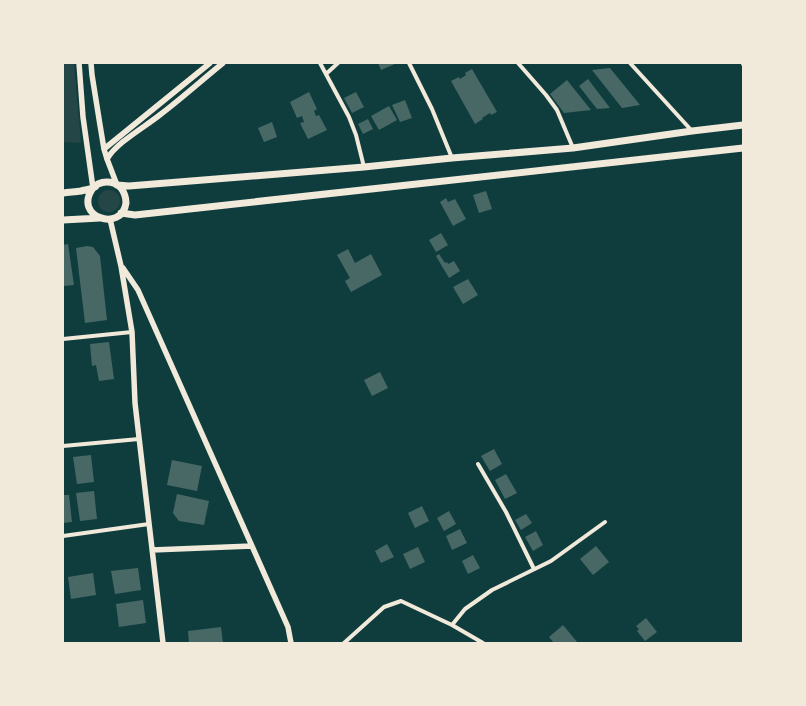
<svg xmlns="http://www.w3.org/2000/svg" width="806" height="706" viewBox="0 0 806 706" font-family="'Titillium Web',sans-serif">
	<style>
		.green { fill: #244646 }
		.building { fill: #486865 }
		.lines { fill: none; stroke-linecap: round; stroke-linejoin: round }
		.minor { stroke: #f1e9da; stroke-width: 4 }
		.tertiary { stroke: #f1e9da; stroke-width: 5.5 }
		.trunk { stroke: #f1e9da; stroke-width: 7 }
	</style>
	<rect width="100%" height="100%" fill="#0f3d3e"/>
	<!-- green -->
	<path class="green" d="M63,63H74L81,143L63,142Z
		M98 201a11 11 0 1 1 22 0a11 11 0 1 1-22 0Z"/>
	<!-- building -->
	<path class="building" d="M378,63H397L381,70Z
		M610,68L640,105L622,108L592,70Z
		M472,69L497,112L491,115L490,113L482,118L483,119L475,124L451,81L459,77L460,79L466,75L465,73Z
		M588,79L610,108L597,109L579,86Z
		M567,80L591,110L564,113L550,94Z
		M309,92L317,109L314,111L316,116L319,115L327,130L308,139L300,123L304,122L302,116L297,118L290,102Z
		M356,92L364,107L352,113L344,98Z
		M405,100L412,118L400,122L392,105Z
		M389,106L397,120L379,130L371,116Z
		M368,119L373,129L363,134L358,124Z
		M272,122L277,137L264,142L258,128Z
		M486,191L492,209L479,213L473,195Z
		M446,198L448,202L455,199L466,219L453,226L440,202Z
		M441,233L448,245L436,252L429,240Z
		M68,244L74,285L63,286V245Z
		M87,246L93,247L100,256L107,320L85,323L76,248Z
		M348,249L355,263L371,254L382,275L351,292L345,281L350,278L337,255Z
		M439,254L445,263L447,262L448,264L454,261L460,271L449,278L436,256Z
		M468,279L478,295L463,304L453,287Z
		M109,342L114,379L99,381L96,365L92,366L90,344Z
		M380,372L388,388L372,396L364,380Z
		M494,449L502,464L490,471L481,456Z
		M91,455L94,482L77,484L73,457Z
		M172,460L202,466L197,491L167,485Z
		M506,474L517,493L505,499L495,480Z
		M94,491L97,519L80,521L76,493Z
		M177,494L209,501L204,525L179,521L173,513Z
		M63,495H69L72,522L63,523Z
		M422,506L429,521L415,528L408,513Z
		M449,511L456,524L444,531L437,518Z
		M526,514L532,523L521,530L515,520Z
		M460,529L467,543L452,550L446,536Z
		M536,531L543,545L533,551L525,537Z
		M387,544L394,557L381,563L375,551Z
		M596,546L609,562L593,575L580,559Z
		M418,547L425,562L410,569L403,554Z
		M473,555L480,568L468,574L462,561Z
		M138,568L141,590L115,594L111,571Z
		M93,573L96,595L71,599L68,577Z
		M143,600L146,623L119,627L116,604Z
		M646,618L657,632L645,641L637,631L639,629L636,626Z
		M563,625L578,643H554L549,637Z
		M221,627L223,643H189L188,631Z"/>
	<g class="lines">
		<!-- minor -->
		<path class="minor" d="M320,63L349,117L356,135L364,167
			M409,63L432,109L452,158
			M518,63L546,95L557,110L573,148
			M630,63L692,131
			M743,63V64
			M326,74L338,63
			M63,339L132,332
			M63,446L139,439
			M478,464L506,512L534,569
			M63,536L149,524
			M452,625L465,609L492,590L551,561L605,522
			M344,643L384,607L401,601L452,625L483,643"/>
		<!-- tertiary -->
		<path class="tertiary" d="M79,63L83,117L93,188
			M91,63L92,75L100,125L104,149L107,159L117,185
			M104,149L210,63
			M107,159C117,142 145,127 161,114C182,98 202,80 223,63
			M110,219L121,266L132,332L135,403L163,643
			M123,268L138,290L288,627L291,643
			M152,550L252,546"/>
		<!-- trunk -->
		<path class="trunk" d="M117,185L129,186L364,167L452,158L573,148L692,131L743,125
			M63,193C69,192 75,192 81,191C85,190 90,189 93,188C99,185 93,187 98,184C106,180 116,182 121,188C124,192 126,198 126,203C122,233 72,217 93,188
			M121,213L135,215L743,148
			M63,220L100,218"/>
	</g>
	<!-- border -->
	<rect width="806" height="706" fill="none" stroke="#f1e9da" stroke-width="128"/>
</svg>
